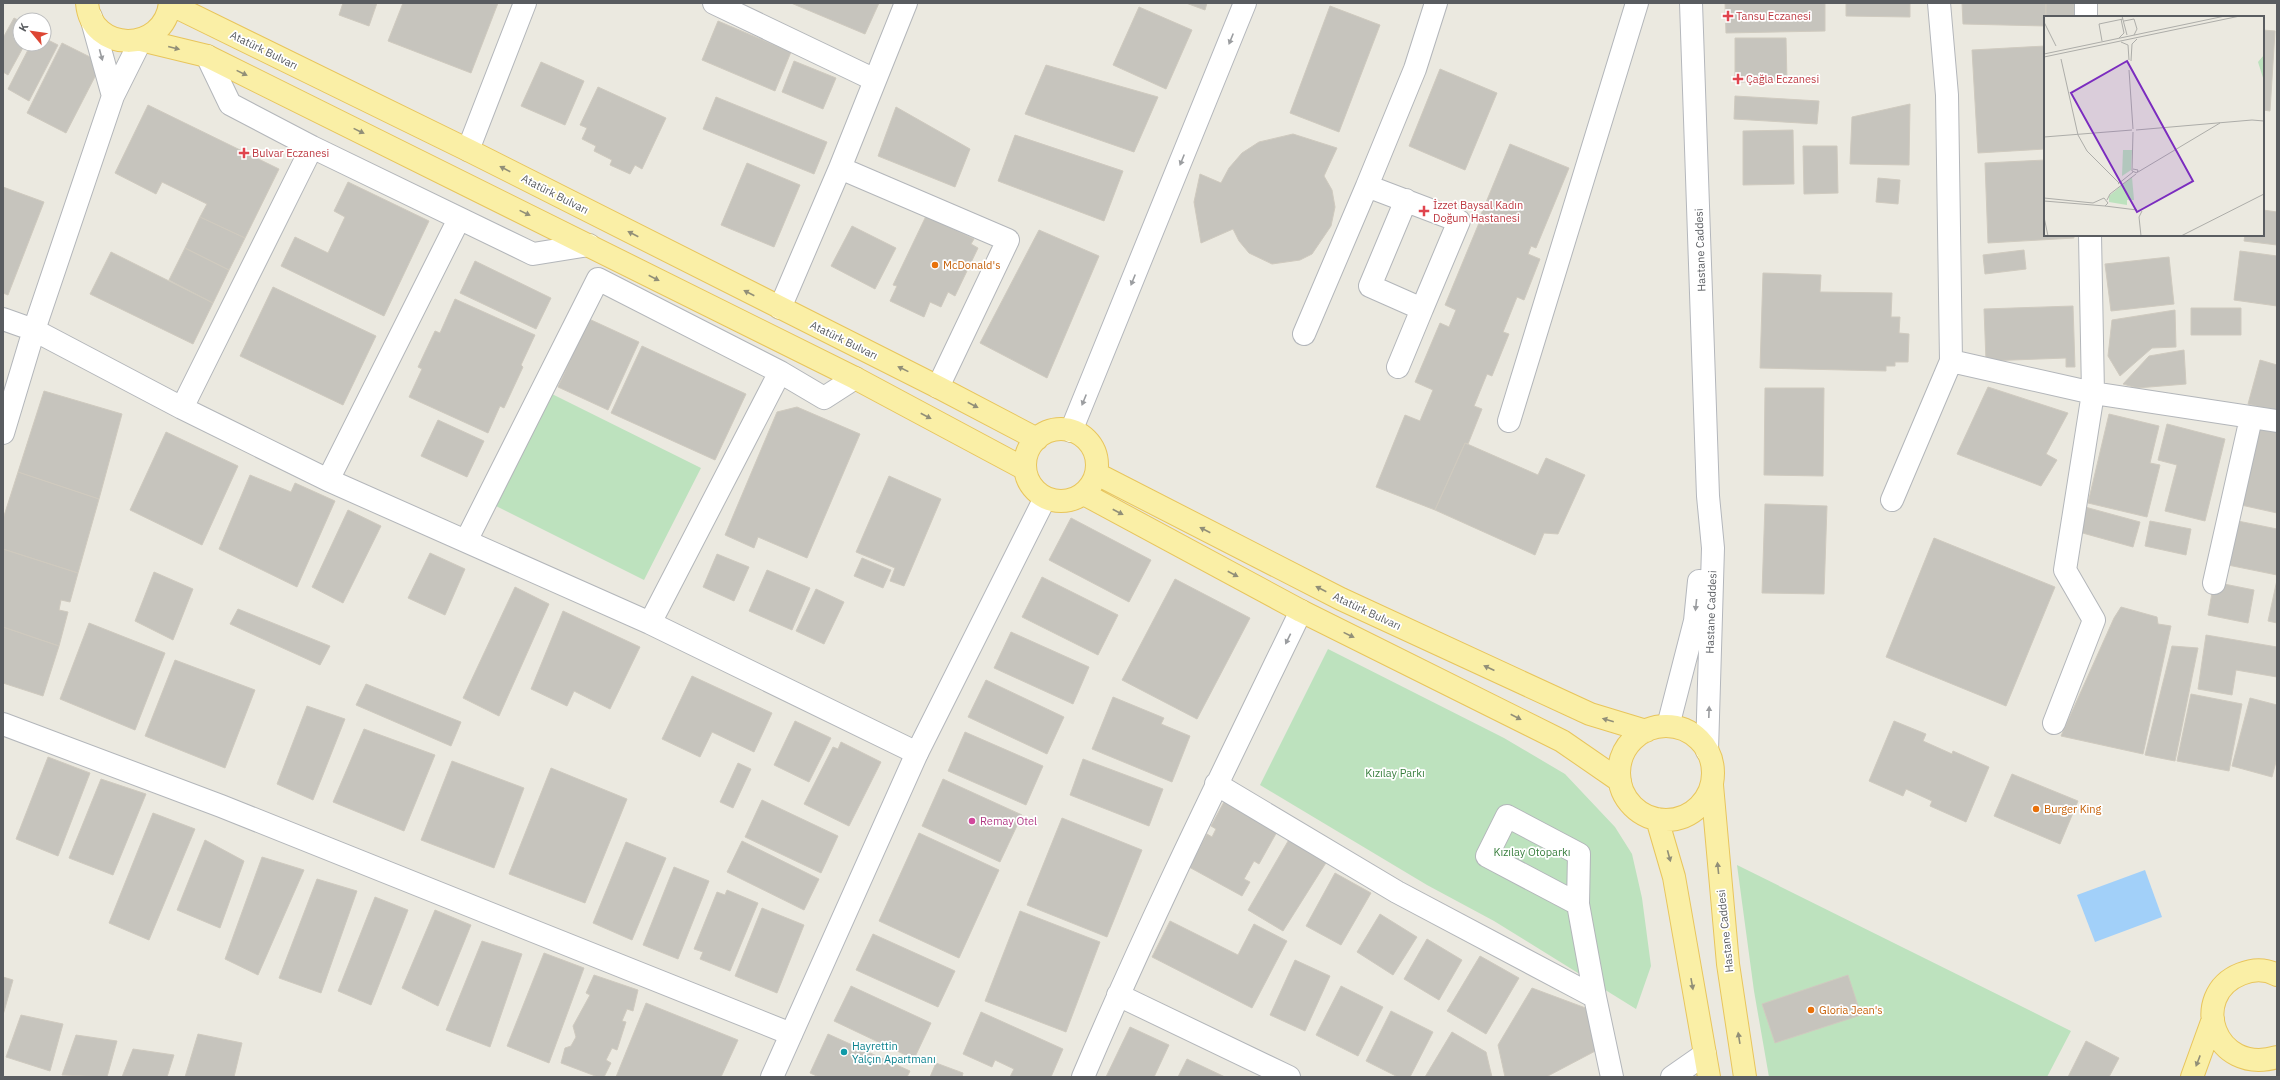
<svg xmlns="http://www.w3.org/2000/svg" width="2280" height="1080" viewBox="0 0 2280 1080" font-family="'IBM Plex Sans',sans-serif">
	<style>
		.green { fill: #bde2be }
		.water { fill: #a2d0f9 }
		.building { fill: #c6c4bd; stroke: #cfcabf }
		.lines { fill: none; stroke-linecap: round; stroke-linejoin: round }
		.minor-casing { stroke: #b3b6ba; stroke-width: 24 }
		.secondary-casing { stroke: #b4b7bc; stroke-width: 24 }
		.primary-casing { stroke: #e8c55c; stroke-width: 24 }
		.minor { stroke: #fff; stroke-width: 22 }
		.secondary { stroke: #fff; stroke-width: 22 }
		.primary { stroke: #faefa6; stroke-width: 22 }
		.oneway { fill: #9b9da0 }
		.oneway2 { fill: #918f78 }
		.health-dot { fill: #e0444e; stroke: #fff; stroke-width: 1.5 }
		.food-dot { fill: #e8710a; stroke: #fff; stroke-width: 1.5 }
		.hotel-dot { fill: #d1479c; stroke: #fff; stroke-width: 1.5 }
		.culture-dot { fill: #0f9aa8; stroke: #fff; stroke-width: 1.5 }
		.labels { text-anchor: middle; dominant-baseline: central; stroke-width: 3.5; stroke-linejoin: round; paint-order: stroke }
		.health-label { font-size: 11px; fill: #be3a42; stroke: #fff; text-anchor: start }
		.street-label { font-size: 11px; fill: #595c60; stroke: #fff }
		.food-label { font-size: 11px; fill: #c56008; stroke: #fff; text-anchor: start }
		.park-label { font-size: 11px; fill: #397f3e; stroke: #fff }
		.hotel-label { font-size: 11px; fill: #b23c85; stroke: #fff; text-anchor: start }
		.culture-label { font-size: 11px; fill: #0d838f; stroke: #fff; text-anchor: start }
		.inset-road { fill: none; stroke: #adada9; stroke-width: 1 }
		.view { fill: #7b2cbf; fill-opacity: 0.15; stroke: #7b2cbf; stroke-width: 2 }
		.inset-edge { fill: none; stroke: #595c60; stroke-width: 2 }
	</style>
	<rect width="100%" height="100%" fill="#ebe9e0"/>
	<!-- green -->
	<path class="green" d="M552,394L701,468L644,580L496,506Z
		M1328,649L1504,738L1565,774L1615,827L1632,854L1642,898L1651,966L1636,1009L1494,921L1427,885L1260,785Z
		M1737,865L2071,1031L2047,1077H1769L1754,991Z"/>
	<!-- water -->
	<path class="water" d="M2145,870L2162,917L2095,942L2077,895Z"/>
	<!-- building -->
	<path class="building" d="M343,3H377L369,26L339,15Z
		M403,3H498L471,73L388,41Z
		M791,3H879L865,34Z
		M1186,3H1207L1205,10Z
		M1725,3H1825V31L1726,33Z
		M1846,3H1910V17L1846,16Z
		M1962,3H2046L2045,26L1963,24Z
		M2046,3H2076V17H2046Z
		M1330,6L1380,25L1339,132L1290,113Z
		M1139,7L1192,30L1166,89L1113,65Z
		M14,18L20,21V44H25L8,75L3,72V38Z
		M718,21L791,52L775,91L702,60Z
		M2263,30L2275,31L2270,111L2263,110Z
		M44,38L58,45L29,101L8,89L31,44H44Z
		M1735,38H1786L1787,82H1735Z
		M62,43L102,63L66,133L27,113Z
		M2045,46V149L1978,153L1972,50Z
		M794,61L836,78L823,109L782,92Z
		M541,62L584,81L565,125L521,106Z
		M1046,65L1158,97L1134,152L1025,114Z
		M1440,69L1497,93L1465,170L1409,146Z
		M598,87L666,118L642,169L635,165L630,174L610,165L612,160L594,151L596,146L582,139L587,128L580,125Z
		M1735,96L1819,101L1817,124L1734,119Z
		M716,97L827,142L814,174L703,129Z
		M1910,104L1909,165L1850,164L1852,117Z
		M148,105L279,169L245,238L200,217L207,204L162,182L156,194L115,173Z
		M896,107L970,149L955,187L878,156Z
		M1793,130L1794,184L1743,185V131Z
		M1293,134L1337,148L1324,176L1332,190L1335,207L1331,226L1312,254L1300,260L1272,264L1249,253L1239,241L1233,229L1201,243L1194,202L1200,174L1221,183L1229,168L1242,153L1259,142Z
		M1015,135L1123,171L1104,221L998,181Z
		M1510,144L1569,168L1536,248L1531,246L1528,254L1540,259L1524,300L1517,297L1503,332L1509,334L1492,376L1487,374L1474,406L1482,409L1468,444L1465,443L1435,510L1376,487L1405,415L1420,421L1433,390L1415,382L1440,323L1449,327L1456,310L1445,305L1479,223L1484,226L1486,220L1480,217Z
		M1803,146H1837L1838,193L1804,194Z
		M2045,160V235H2074V238L1988,243L1985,163Z
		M747,163L800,185L774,247L721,225Z
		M1878,178L1900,180L1898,204L1876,202Z
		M348,182L429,221L384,316L281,266L295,237L328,253L345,217L334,211Z
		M3,187L44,202L8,295L3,293Z
		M2263,210L2277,212V245L2244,241L2245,235H2263Z
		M926,216L974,239L971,244L978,248L955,296L948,292L941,307L930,302L924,317L890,301L897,286L893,285Z
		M200,217L245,238L229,270L185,248Z
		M852,226L896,248L875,289L831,266Z
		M1039,230L1099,256L1047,378L980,343Z
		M185,248L229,270L213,303L169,280Z
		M2024,250L2026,269L1985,274L1983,255Z
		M2240,251L2277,256V306L2234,300Z
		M111,252L213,303L193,344L90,294Z
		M2169,257L2174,304L2111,311L2105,264Z
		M475,261L551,298L536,329L460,293Z
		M1763,273L1821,275L1820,292L1892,293L1891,317H1900L1899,333L1909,334L1908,362H1895V366H1886V371L1760,368Z
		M273,287L376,336L343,405L240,356Z
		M455,299L535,335L521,365L523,367L504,408L500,406L488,433L409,397L422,369L418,367L435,331L440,333Z
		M2073,306L2075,367H2066V358L1986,361L1984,309Z
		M2191,308H2241V335H2191Z
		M2175,310L2176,347L2152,348L2120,376L2108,356L2112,320Z
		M589,319L639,342L608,410L558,387Z
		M642,346L746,394L715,460L611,413Z
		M2184,350L2186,384L2137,388L2123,384L2149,356Z
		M2260,360L2277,365V411L2248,404Z
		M1988,387L2068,413L2046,454L2057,460L2041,486L1957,454Z
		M1765,388H1824L1823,476L1764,475Z
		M44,391L122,414L99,499L18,472Z
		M797,407L860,434L807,558L758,537L754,548L725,535L777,412Z
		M2109,414L2159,426L2150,463L2160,465L2147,517L2088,503Z
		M438,420L484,441L467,477L421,456Z
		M2167,424L2225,439L2205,521L2165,511L2177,465L2158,460Z
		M2260,427L2277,430V513L2241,505Z
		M166,432L238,466L202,545L130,510Z
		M1465,443L1538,475L1546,458L1585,475L1558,534L1544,533L1535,555L1435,510Z
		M18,472L99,499L78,573L3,549V519Z
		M250,475L291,492L295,483L335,501L297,587L219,549Z
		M889,476L941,499L904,586L890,581L895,568L856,552Z
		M1765,504L1827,506L1824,594L1762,593Z
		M2085,507L2140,522L2133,547L2079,532Z
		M348,510L381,526L343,603L312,587Z
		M1071,518L1151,560L1129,602L1049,560Z
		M2233,520L2277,529V575L2223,564Z
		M2150,521L2191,529L2186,555L2145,546Z
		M1934,538L2055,587L2006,706L1886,657Z
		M3,549L78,573L70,602L61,600L59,610L68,612L59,646L3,627Z
		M430,553L465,569L445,615L408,598Z
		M717,554L749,567L734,601L703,587Z
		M862,558L891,570L883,588L854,576Z
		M767,570L810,588L792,630L749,611Z
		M154,572L193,589L173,640L135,621Z
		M1042,577L1118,615L1098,655L1022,617Z
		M1175,579L1250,618L1197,719L1122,680Z
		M2277,580V623L2268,621Z
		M2214,582L2254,590L2248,623L2208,615Z
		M515,587L549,604L499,716L463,698Z
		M816,589L844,602L824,644L796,631Z
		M2121,607L2157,617L2158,624L2171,626L2143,754L2061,736L2114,618Z
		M238,609L330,646L320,665L230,624Z
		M563,611L640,647L610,709L574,691L567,706L531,689Z
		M89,623L165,653L135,730L60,699Z
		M3,627L59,646L43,696L3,683Z
		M1011,632L1089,667L1073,704L994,668Z
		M2206,635L2277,647V677L2236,670L2232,695L2198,689Z
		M2172,646L2198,648L2175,761L2145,755Z
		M175,660L255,690L225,768L145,736Z
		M692,676L772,713L754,752L712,732L700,757L662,739Z
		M986,680L1064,717L1047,754L968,717Z
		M366,684L461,722L451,746L356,705Z
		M2191,694L2242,704L2229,771L2177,761Z
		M1113,697L1164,718L1161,724L1190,736L1172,782L1092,749Z
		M2250,698L2277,705V758L2272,777L2232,766Z
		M307,706L345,719L313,800L277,784Z
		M795,721L831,738L809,782L774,765Z
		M1894,721L1926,734L1923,741L1952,754L1953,751L1989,767L1966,822L1930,806L1932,801L1906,789L1903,796L1869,781Z
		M364,729L435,755L404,831L333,802Z
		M965,732L1043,766L1026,805L948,771Z
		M841,742L881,762L849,826L804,804L833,747L838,749Z
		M48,757L90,773L58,856L16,839Z
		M1083,759L1163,789L1149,826L1070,795Z
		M452,761L524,788L494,868L421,840Z
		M738,763L751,769L733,808L720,802Z
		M551,768L627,799L585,903L509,874Z
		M2012,774L2078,801L2060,844L1994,816Z
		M101,779L146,794L113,875L69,858Z
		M943,779L1022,815L1000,862L922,826Z
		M762,800L838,836L821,873L745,837Z
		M1225,800L1278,830L1259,864L1254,861L1244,879L1250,882L1242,896L1189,867L1207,834L1212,837L1216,829L1211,826Z
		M153,813L195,829L149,940L109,923Z
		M1062,818L1142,850L1107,937L1027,905Z
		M919,833L999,870L959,958L879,921Z
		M1291,836L1329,858L1283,931L1248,910Z
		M205,840L244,861L220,928L177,910Z
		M742,841L819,879L804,910L727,872Z
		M626,842L666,858L632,940L593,923Z
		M262,857L304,870L258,975L225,959Z
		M674,867L709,881L678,959L643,945Z
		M1335,873L1371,893L1341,945L1306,926Z
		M317,879L357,891L321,993L279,978Z
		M727,890L758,903L730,971L700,959L703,952L694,949L717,892L725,895Z
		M375,897L408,910L371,1005L338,991Z
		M762,908L804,925L777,993L735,976Z
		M435,910L471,925L438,1006L402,988Z
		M1020,911L1100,942L1066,1032L985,1001Z
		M1380,914L1417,937L1393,975L1357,952Z
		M1170,921L1238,955L1254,924L1287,941L1252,1008L1152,957Z
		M873,934L955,971L938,1007L856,970Z
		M1427,939L1462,960L1439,1000L1404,979Z
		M482,941L522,954L490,1047L446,1030Z
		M544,953L584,968L549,1063L507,1046Z
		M1480,956L1519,978L1486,1034L1447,1011Z
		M1295,960L1330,976L1305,1031L1270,1015Z
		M594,975L638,990L633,1011L627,1009L622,1021L626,1022L617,1050L612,1048L606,1060L611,1063L604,1077H598L561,1063L565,1048L571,1046L576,1037L573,1026L590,995L586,993Z
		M1848,975L1861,1015L1775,1043L1762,1004Z
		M3,977L13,980L3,1015Z
		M851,986L931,1023L914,1059L834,1021Z
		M1341,986L1383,1007L1358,1056L1316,1035Z
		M1532,988L1591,1010L1601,1048L1546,1077H1505L1498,1045Z
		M646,1003L738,1040L721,1077H616Z
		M1391,1011L1433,1032L1410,1077H1398L1366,1061Z
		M981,1012L1063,1049L1051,1077H1010L1014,1069L995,1060L992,1067L963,1054Z
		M21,1015L63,1024L50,1071L6,1057Z
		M1130,1027L1169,1045L1154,1077H1106Z
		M1452,1032L1486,1052L1492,1077H1425Z
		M198,1034L242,1043L234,1077H185Z
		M828,1034L910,1071L907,1077H819L810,1073Z
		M76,1035L117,1041L107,1077L62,1075Z
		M2086,1041L2119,1058L2109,1077H2068Z
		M133,1049L174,1055L167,1077H122Z
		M1187,1059L1225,1077H1178Z
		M936,1063L963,1073L962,1077H930Z"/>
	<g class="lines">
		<!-- minor casing -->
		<g class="minor-casing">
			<path id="minor" d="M714,3L875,80
				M2086,3V17
				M91,17L113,96L141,40
				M207,56L230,104L312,147L533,254L589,245
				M468,150L525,3
				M840,168L1008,240L938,387
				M1406,200L1370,286L1422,309L1459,221L1367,186L1415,69L1436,3
				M780,308L840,168L906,3
				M3,319L34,330L182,408L328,480L650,623L917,753
				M1304,334L1367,186
				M1951,361L2093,393L2277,421
				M1398,367L1422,309
				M182,408L312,147
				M1509,421L1637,3
				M3,433L34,330L113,96
				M328,480L459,219
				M1892,500L1951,361L1947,95L1939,3
				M466,541L598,279L780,372L824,398L855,378
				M2214,583L2251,418
				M650,623L780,372
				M2054,723L2094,620L2065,570L2093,393L2090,235
				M3,724L221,806L791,1034
				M1216,784L1397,892L1595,997L1612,1077
				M1578,904L1487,856L1507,816L1579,854L1578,904L1595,997
				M1118,995L1289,1077
				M1083,1077C1150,919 1226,766 1301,611"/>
		</g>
		<!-- secondary casing -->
		<g class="secondary-casing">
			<path id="secondary" d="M1691,3L1708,496L1713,548L1707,751
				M1071,431L1245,3
				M1668,726L1695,621L1699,581
				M772,1077L917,753L1045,498
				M1672,1077L1705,1054"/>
		</g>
		<!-- primary casing -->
		<g class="primary-casing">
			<path id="primary" d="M87,3C91,53 164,54 170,3
				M170,4L468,150L938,387L1037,439
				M141,40L207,56L855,378L1025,469
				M1025 465a36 36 0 1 1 72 0a36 36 0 1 1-72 0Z
				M1097,474L1341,599L1590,714L1646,731
				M1084,494L1301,611L1562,741L1620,781
				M1619 773a47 47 0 1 1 94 0a47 47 0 1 1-94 0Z
				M1712,785L1728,964L1745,1077
				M1657,819L1674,877L1709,1077
				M2277,975C2266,969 2253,969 2241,974C2188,995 2214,1076 2277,1057
				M2192,1077L2213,1019"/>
		</g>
		<!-- minor -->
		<use href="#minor" class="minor"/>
		<!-- secondary -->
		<use href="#secondary" class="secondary"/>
		<!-- primary -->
		<use href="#primary" class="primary"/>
	</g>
	<!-- one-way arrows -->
	<defs><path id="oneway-solid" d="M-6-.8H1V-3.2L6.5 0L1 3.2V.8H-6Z"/></defs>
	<g class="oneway">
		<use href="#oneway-solid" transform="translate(1231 39) rotate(112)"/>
		<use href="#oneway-solid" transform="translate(101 55) rotate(75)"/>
		<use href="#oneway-solid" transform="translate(1182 160) rotate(112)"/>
		<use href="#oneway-solid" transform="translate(1133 280) rotate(112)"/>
		<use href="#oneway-solid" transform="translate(1084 400) rotate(112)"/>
		<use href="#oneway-solid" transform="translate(1696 605) rotate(96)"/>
		<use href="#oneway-solid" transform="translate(1288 639) rotate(116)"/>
		<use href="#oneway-solid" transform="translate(1709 712) rotate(-88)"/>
	</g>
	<g class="oneway2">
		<use href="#oneway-solid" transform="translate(174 48) rotate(14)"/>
		<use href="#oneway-solid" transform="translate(242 73) rotate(26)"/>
		<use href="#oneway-solid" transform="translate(359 131) rotate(26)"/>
		<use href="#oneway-solid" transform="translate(505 169) rotate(-153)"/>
		<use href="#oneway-solid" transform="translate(525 213) rotate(26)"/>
		<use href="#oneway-solid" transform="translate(633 234) rotate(-153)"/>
		<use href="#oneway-solid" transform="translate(654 278) rotate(27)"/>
		<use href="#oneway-solid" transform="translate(749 293) rotate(-153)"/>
		<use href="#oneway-solid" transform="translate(903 369) rotate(-154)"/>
		<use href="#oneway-solid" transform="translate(973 405) rotate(28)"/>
		<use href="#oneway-solid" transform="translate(926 416) rotate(28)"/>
		<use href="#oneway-solid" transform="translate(1118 512) rotate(28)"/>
		<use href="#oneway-solid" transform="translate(1205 530) rotate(-153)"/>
		<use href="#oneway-solid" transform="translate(1233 574) rotate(28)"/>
		<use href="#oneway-solid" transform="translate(1321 589) rotate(-153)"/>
		<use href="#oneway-solid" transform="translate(1349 635) rotate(26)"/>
		<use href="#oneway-solid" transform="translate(1489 668) rotate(-155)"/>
		<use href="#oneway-solid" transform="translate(1516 717) rotate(27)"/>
		<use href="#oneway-solid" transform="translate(1608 720) rotate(-164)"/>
		<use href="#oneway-solid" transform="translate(1669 856) rotate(75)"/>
		<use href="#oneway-solid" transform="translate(1718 868) rotate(-96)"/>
		<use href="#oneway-solid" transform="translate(1692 984) rotate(80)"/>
		<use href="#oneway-solid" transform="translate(1739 1038) rotate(-99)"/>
		<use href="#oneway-solid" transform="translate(2198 1061) rotate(111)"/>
	</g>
	<!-- markers -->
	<g class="health-dot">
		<path d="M1726 10h4v4h4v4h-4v4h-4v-4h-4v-4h4z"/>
		<path d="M1736 73h4v4h4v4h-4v4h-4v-4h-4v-4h4z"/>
		<path d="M242 147h4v4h4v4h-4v4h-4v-4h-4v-4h4z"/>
		<path d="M1422 205h4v4h4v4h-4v4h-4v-4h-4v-4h4z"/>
	</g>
	<g class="food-dot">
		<circle cx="935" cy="265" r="4"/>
		<circle cx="2036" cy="809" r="4"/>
		<circle cx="1811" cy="1010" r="4"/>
	</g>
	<circle class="hotel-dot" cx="972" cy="821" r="4"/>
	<circle class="culture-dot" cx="844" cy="1052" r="4"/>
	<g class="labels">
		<!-- health labels -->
		<g class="health-label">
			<text x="1736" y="16">Tansu Eczanesi</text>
			<text x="1746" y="79">Çağla Eczanesi</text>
			<text x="252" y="153">Bulvar Eczanesi</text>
			<text x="1433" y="205">İzzet Baysal Kadın<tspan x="1433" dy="13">Doğum Hastanesi</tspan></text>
		</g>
		<!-- street labels -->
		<g class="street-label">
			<text transform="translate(264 50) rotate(26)">Atatürk Bulvarı</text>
			<text transform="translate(555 194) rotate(27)">Atatürk Bulvarı</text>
			<text transform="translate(1700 250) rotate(-92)">Hastane Caddesi</text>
			<text transform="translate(844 340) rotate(26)">Atatürk Bulvarı</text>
			<text transform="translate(1367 611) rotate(25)">Atatürk Bulvarı</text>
			<text transform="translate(1711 612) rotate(-88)">Hastane Caddesi</text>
			<text transform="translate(1725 931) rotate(-96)">Hastane Caddesi</text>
		</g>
		<!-- food labels -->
		<g class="food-label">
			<text x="943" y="265">McDonald's</text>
			<text x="2044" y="809">Burger King</text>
			<text x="1819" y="1010">Gloria Jean's</text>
		</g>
		<!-- park labels -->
		<g class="park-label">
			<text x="1395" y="773">Kızılay Parkı</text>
			<text x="1532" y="852">Kızılay Otoparkı</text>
		</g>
		<!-- hotel labels -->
		<g class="hotel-label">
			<text x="980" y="821">Remay Otel</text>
		</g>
		<!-- culture labels -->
		<g class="culture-label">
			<text x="852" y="1046">Hayrettin<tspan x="852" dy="13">Yalçın Apartmanı</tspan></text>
		</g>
	</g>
	<!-- overview -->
	<g transform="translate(2044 16)">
		<rect width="220" height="220" fill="#ebe9e0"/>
		<path d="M220,39V65L214,46ZM79,134H88L87,154L78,160ZM88,161L90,184H83V189L65,186V180Z" fill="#bde2be"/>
		<path class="inset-road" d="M78,0L83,19M80,5L90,3L93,13L90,19M0,6L12,30M75,22L80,17L77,3M58,25L55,8L79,3M77,26L84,29L85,44M0,38L181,0M0,41L196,0M17,43L34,119L43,135L75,167M87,45L88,28L93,23M85,54L89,113M92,114L208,104L220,105M89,116L88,155L93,157L94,154L89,153M0,121L88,114M94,156L176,107M74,168L89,156M0,182L49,187L60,182L64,187L61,190L0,185M63,184L66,178L92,158M61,190L93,194M0,201L4,220M97,220L95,201L98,195M137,220L220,178"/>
		<path class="view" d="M83,45L149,165L93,196L27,77Z"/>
		<rect width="220" height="220" class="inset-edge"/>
	</g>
	<!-- border -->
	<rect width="2280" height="1080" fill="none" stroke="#595c60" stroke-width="8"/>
	<!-- north arrow -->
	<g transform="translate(32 32) rotate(299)"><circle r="19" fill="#ffffff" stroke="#bdbebf"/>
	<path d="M0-3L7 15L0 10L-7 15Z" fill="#dd4633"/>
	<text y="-6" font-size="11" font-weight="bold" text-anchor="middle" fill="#595c60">K</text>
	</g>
</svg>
